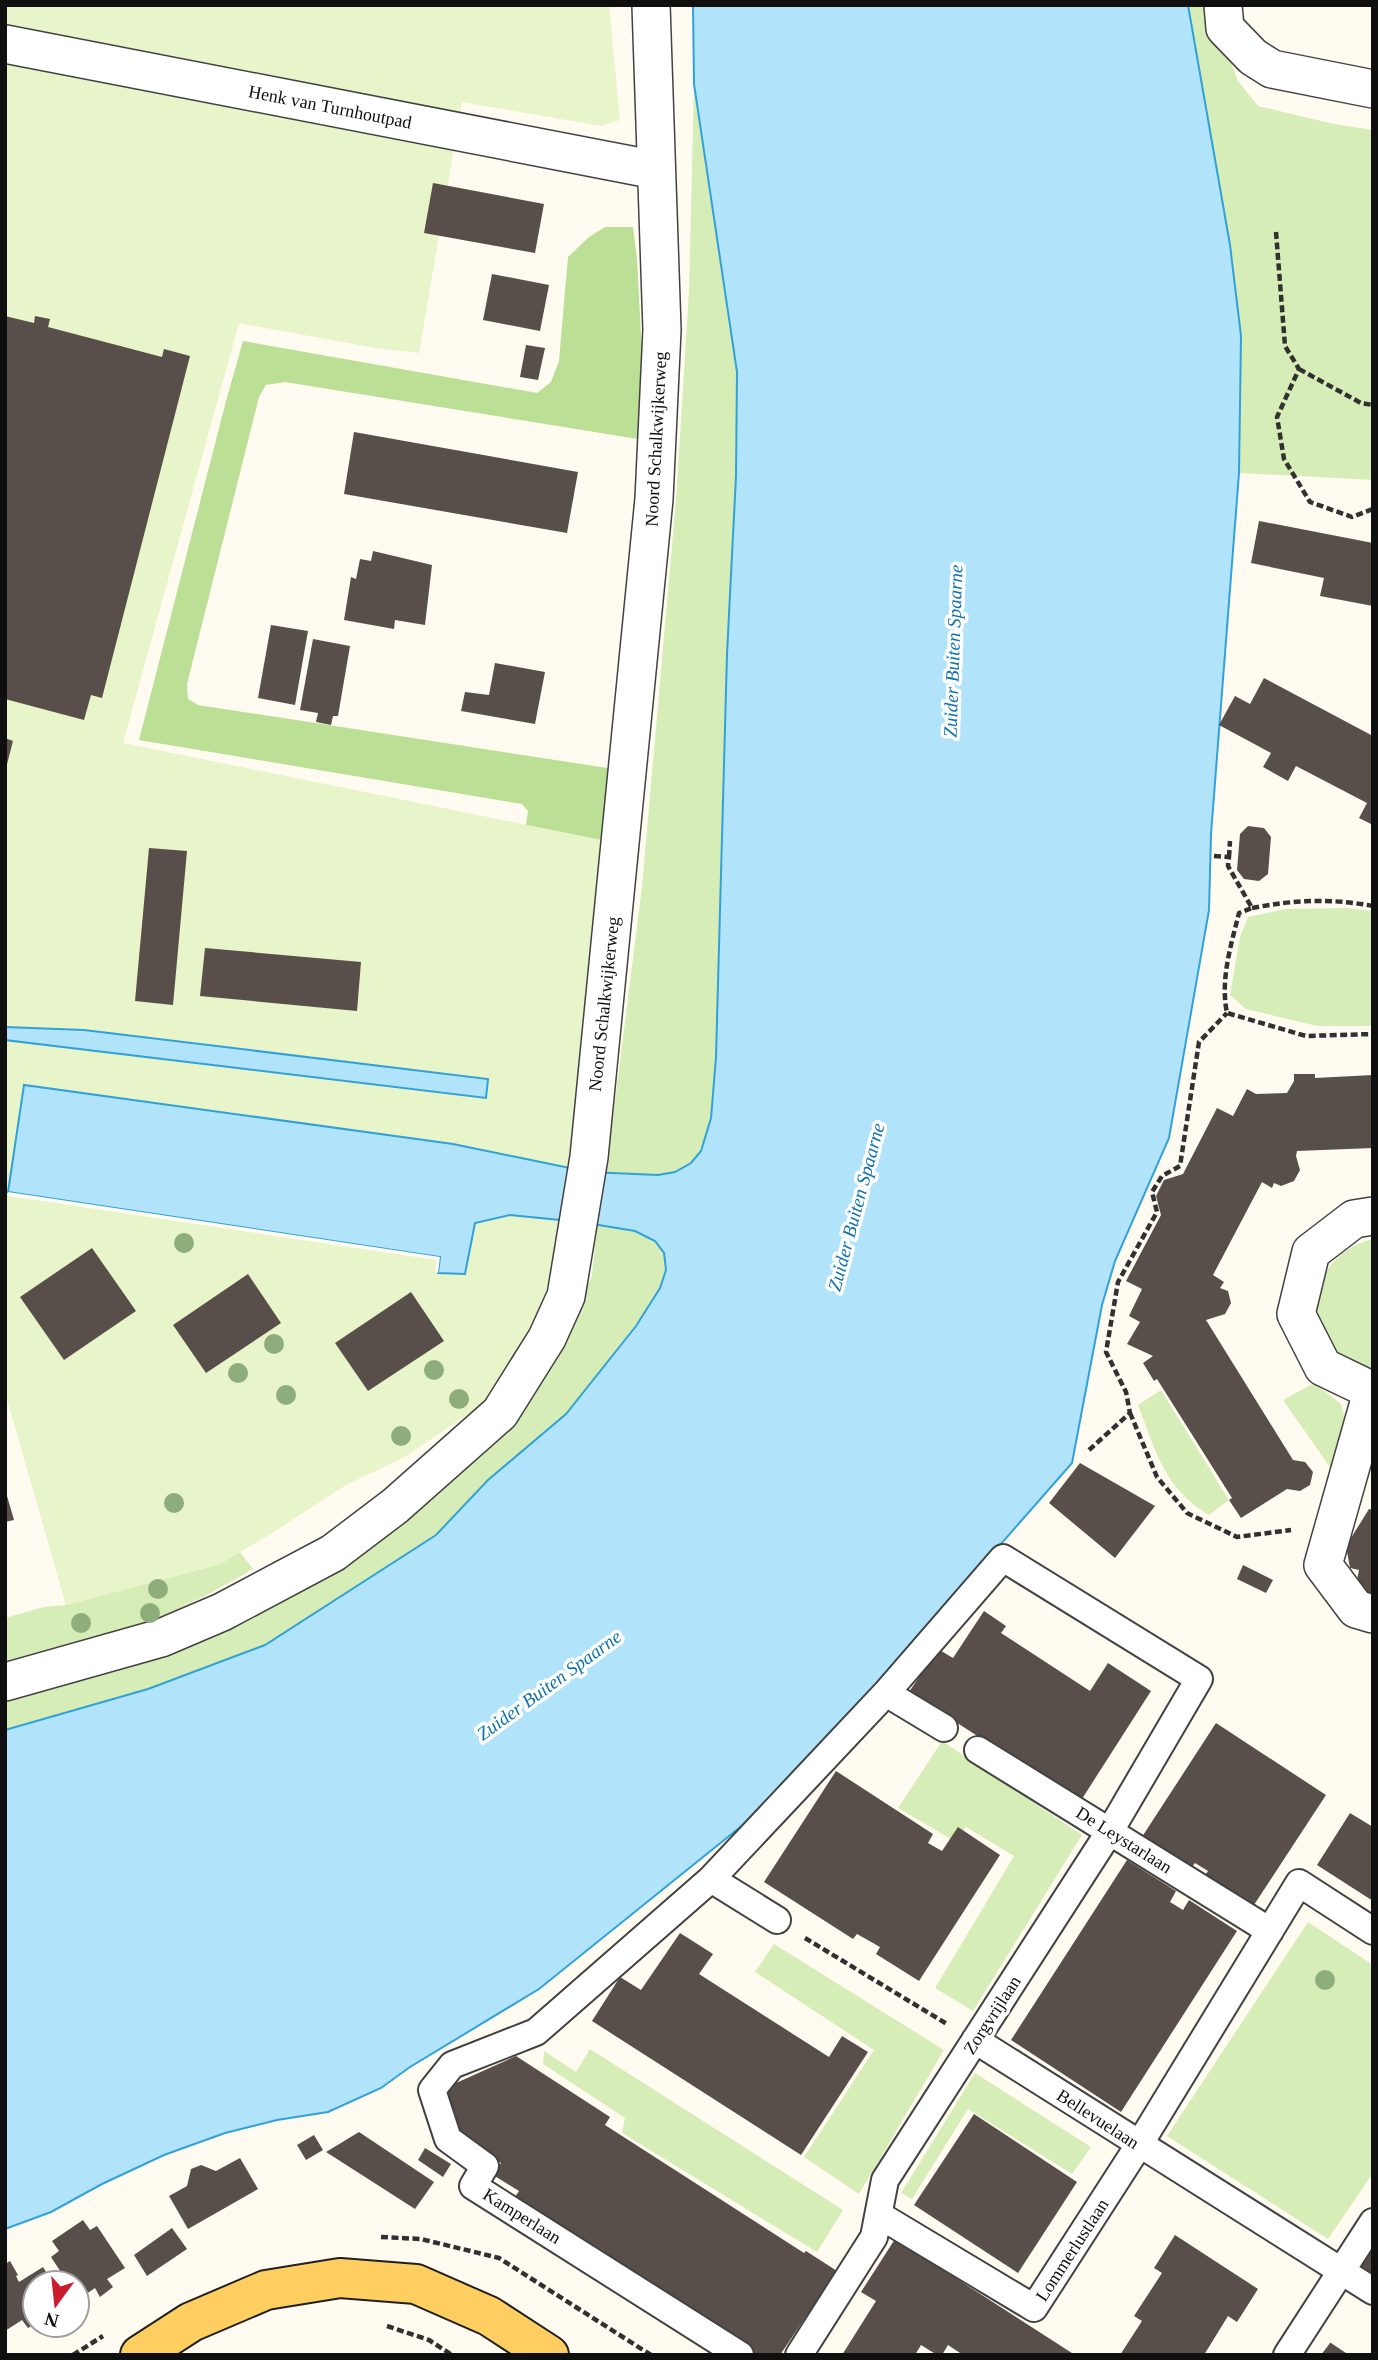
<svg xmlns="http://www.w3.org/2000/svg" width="1378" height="2360" viewBox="0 0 1378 2360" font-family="'Times New Roman',serif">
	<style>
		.green { fill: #d7edb7 }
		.forest { fill: #bbdf94 }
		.pitch { fill: #e8f4c9 }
		.water { fill: #b1e4fb; stroke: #32a1d8; stroke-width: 2 }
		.pier { fill: #fffbf1 }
		.building { fill: #594f4a }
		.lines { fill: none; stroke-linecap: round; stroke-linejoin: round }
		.pedestrian-casing { stroke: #424242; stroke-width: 30 }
		.minor-casing { stroke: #424242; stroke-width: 40 }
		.primary-casing { stroke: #202020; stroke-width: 42 }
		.path { stroke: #313131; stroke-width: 4.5; stroke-dasharray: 7 3.5; stroke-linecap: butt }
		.pedestrian { stroke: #fff; stroke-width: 26 }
		.minor { stroke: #fff; stroke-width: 37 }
		.primary { stroke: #ffce61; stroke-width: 38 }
		.tree { fill: #8dad7a }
		.labels { text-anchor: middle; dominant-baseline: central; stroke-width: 7; stroke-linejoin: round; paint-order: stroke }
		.street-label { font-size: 18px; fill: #0f0f0f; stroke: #fff }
		.water-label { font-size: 19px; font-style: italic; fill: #0d72ac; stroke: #fff }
	</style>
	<rect width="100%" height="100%" fill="#fffbf1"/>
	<!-- green -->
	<path class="green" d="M1188,5H1214L1217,24L1238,81L1258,106L1334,124L1373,130V480L1239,473L1241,336L1230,245Z
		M694,84L737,372L736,476L727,654L716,1057C713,1092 715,1163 672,1173C651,1177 628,1173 606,1172L642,887L676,500L689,291Z
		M1347,908L1373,911V1026H1317L1246,1009L1230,995L1240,937L1248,917L1286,909Z
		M597,1226L635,1231L655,1241L664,1253L666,1270L659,1288L635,1326L566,1414L488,1480L436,1534L265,1645L148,1689L5,1730V1698L61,1684L199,1642L259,1612L571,1324L592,1275Z
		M1373,1239V1369C1298,1356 1298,1257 1373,1239Z
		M1314,1383L1341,1404L1350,1439L1332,1470L1283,1400Z
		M1161,1390L1229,1500L1209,1515C1164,1488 1156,1452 1138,1405Z
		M240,1552L253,1569C204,1598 155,1622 100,1639C69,1648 37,1654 5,1662V1618L44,1607L66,1605L220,1564Z
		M942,1741L1082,1835L973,2011L935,1988L1014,1856L966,1827L956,1842L898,1808Z
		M1308,1922L1373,1965V2173L1328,2239L1167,2136Z
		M774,1944L944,2050L859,2194L804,2157L874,2050L755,1972Z
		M590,2049L843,2210L817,2252L622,2133L625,2118L543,2064L544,2051L576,2072Z
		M975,2073L1091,2147L1072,2174L968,2109L912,2199L901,2193Z"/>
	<!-- forest -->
	<path class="forest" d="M605,227H633L637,259L645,413L644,440L285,382L266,385L259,397L187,684L188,699L198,705L614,769L606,841L526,825L528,811L522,804L139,740L226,401L243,341L537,393L551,382L559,361L568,257L589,237Z"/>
	<!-- pitch -->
	<path class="pitch" d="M5,5H609L620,120L601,126L462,102L419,353L375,348L239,323L123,743L606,841L569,1154L549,1280L541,1312L495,1396L403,1458L346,1485L266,1537L220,1564L66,1605L5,1392Z"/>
	<!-- water -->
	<path class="water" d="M693,5H1188L1230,245L1241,336L1239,473L1211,834L1209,910L1169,1138L1115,1261L1102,1305L1072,1463L886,1675L818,1749L744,1824L539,1989L410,2067L381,2088L328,2112L277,2120L225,2133L164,2155L102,2184L51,2212L5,2229V1730L148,1689L265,1645L436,1535L488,1480L566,1414L636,1326L660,1288L666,1270L664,1253L655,1241L635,1231L580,1222L510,1215L475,1223L465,1274L438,1273L440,1257L8,1192L24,1085L453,1144L589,1172L658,1175L675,1172L691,1163L701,1151L711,1118L716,1057L727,654L736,476L737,372L694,84Z
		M5,1027L84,1030L488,1079L486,1098L5,1040Z"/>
	<!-- pier -->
	<path class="pier" d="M8,1192L440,1257L438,1273L435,1272L436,1260L8,1196Z"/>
	<!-- building -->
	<path class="building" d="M433,183L544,204L535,253L424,233Z
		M492,274L549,285L540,331L483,320Z
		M5,316L34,323L35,316L50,319L48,327L162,357L164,349L190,356L102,698L91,695L84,720L5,699Z
		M526,345L545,348L538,380L520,377Z
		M354,432L578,472L567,533L344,494Z
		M1259,521L1373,543V606L1320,596L1324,578L1251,563Z
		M373,551L432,565L425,625L395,620L394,629L344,620L351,577L356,579L360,559L371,561Z
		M271,625L308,631L295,705L258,698Z
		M313,639L350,646L338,716H333L331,725L316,722L318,713L300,710Z
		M495,663L545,672L535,724L461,711L465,692L489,695Z
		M1264,678L1373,736V825L1359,818L1367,803L1296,766L1288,781L1263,767L1271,753L1219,725L1235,696L1250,704Z
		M5,738L13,741L6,768H5Z
		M1248,826L1264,828L1271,837L1268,874L1259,881L1244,879L1237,870L1240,834Z
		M149,848L187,851L173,1005L135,1001Z
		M205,948L361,962L357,1011L200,996Z
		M1294,1074H1315V1078L1373,1075V1148L1297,1151L1296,1156L1300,1170L1294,1181L1281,1186L1274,1183L1272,1188L1262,1182L1213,1275L1224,1282L1220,1288L1228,1291L1231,1303L1225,1314L1206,1320L1293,1460L1305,1462L1313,1472L1310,1485L1300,1491L1287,1489L1241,1518L1229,1500L1232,1498L1157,1379L1154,1381L1143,1363L1153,1356L1127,1344L1140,1322L1129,1316L1142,1289L1126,1281L1161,1215L1156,1196L1164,1180L1183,1174L1217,1108L1233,1116L1247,1089L1256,1094L1287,1093L1294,1081Z
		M92,1248L136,1311L64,1360L20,1297Z
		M248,1274L281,1323L206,1373L173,1325Z
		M411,1292L444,1341L368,1391L335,1343Z
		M1080,1463L1155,1506L1115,1558L1049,1503Z
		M5,1489L14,1520L5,1522Z
		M1369,1509L1373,1510V1598L1354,1595L1359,1570L1350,1568L1346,1546Z
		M1243,1565L1273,1580L1266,1593L1237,1579Z
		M984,1611L1006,1626L1001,1633L1090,1691L1108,1663L1151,1691L1080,1802L909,1692L938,1649L953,1658Z
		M1216,1723L1326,1795L1250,1911L1202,1880L1208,1871L1195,1863L1189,1871L1140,1840Z
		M836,1771L933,1834L928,1843L942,1851L958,1827L1000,1855L919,1981L876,1954L880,1947L857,1934L853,1939L764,1882Z
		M1350,1813L1373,1827V1901L1317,1865Z
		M1127,1860L1176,1891L1170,1902L1183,1910L1189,1900L1237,1931L1121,2112L1011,2040Z
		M680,1933L713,1954L699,1974L829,2057L842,2036L868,2052L801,2155L592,2021L620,1977L641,1990Z
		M516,2056L610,2117L605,2125L804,2253L806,2251L837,2271L780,2355H754L513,2200L519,2191L493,2175L501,2163L456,2134L445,2088Z
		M974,2114L1077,2182L1018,2273L914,2205Z
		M359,2132L434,2182L415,2209L326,2152Z
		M314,2135L323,2150L306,2160L297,2145Z
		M425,2148L451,2164L443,2177L418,2160Z
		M240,2158L258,2189L188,2229L169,2196L187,2186L191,2169L201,2165L216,2171Z
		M83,2220L90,2230L97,2226L125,2268L107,2279L113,2287L100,2297L95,2288L79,2299L77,2283H68L51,2257L59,2251L52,2241Z
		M172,2228L187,2249L147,2276L134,2255Z
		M1175,2235L1258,2289L1237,2322L1228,2316L1204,2355H1120L1142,2321L1134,2316L1162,2273L1154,2268Z
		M895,2239L1075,2355H963L948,2345L942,2355H937L921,2345L915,2355H842L876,2301L861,2292Z
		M1373,2243V2278L1357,2268Z
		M10,2261L18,2275L16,2276L19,2282L43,2267L51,2280L46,2283H35V2324L28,2328L22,2320L5,2331V2264Z
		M1330,2343H1331L1349,2355H1321Z"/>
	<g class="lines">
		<!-- pedestrian casing -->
		<g class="pedestrian-casing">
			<path id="pedestrian" d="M978,1750L1270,1931
				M711,1879L777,1920
				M975,2040L1373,2291
				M879,2215L1034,2308L1139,2145L1299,1883L1373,1931
				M740,2355L473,2186L485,2166L448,2139L432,2090L452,2065L536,2032L711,1879L886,1693L944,1728
				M799,2355L874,2237L885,2180L1110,1831L1199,1679L1003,1558L886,1693
				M1287,2355L1373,2222"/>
		</g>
		<!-- minor casing -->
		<g class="minor-casing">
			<path id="minor" d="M1223,5L1225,28L1253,57L1272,69L1373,89
				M5,44L656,170
				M1373,1216L1354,1219L1311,1252L1296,1314L1323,1367L1373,1391
				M1372,1392L1323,1565L1356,1609L1373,1614
				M5,1682L161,1638L222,1612L333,1553L395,1506L500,1413L547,1338L566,1296L589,1157L654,499L662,330L651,5"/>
		</g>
		<!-- primary casing -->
		<g class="primary-casing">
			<path id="primary" d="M140,2355L191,2322L266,2290L340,2278L416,2284L489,2316L549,2355"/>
		</g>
		<!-- path -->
		<path class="path" d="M1276,232L1285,346L1299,369L1277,417L1284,459L1310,502L1352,517L1373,509
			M1299,369L1361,403L1373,405
			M1214,856L1229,857L1228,866L1252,908L1239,913C1231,945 1220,980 1227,1013L1306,1036L1373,1034
			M1229,857L1230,841
			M1252,908C1294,900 1330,898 1373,906
			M1130,1413L1157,1477L1187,1513L1237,1537L1291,1530
			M1089,1450L1130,1413L1126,1392L1106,1352L1118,1282L1157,1212L1152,1192L1162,1176L1180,1166L1199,1042L1227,1013
			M805,1938L947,2024
			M381,2237L421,2239L499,2258L651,2355
			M387,2326L429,2340L452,2355
			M73,2355L103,2336"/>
		<!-- pedestrian -->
		<use href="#pedestrian" class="pedestrian"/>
		<!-- minor -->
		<use href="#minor" class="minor"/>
		<!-- primary -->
		<use href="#primary" class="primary"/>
	</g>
	<!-- trees -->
	<g class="tree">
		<circle cx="184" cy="1243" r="10"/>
		<circle cx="274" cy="1344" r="10"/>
		<circle cx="434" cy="1370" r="10"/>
		<circle cx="238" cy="1373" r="10"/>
		<circle cx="286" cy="1395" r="10"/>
		<circle cx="459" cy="1399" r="10"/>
		<circle cx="401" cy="1436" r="10"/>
		<circle cx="174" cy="1503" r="10"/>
		<circle cx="158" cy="1589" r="10"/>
		<circle cx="150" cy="1613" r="10"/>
		<circle cx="81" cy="1623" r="10"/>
		<circle cx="1325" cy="1980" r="10"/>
	</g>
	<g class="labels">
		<!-- street labels -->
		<g class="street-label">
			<text transform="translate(330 107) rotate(11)">Henk van Turnhoutpad</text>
			<text transform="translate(656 439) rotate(-87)">Noord Schalkwijkerweg</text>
			<text transform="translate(604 1004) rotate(-84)">Noord Schalkwijkerweg</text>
			<text transform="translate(1124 1840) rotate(32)">De Leystarlaan</text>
			<text transform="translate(992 2015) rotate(-57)">Zorgvrijlaan</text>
			<text transform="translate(1098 2119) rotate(33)">Bellevuelaan</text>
			<text transform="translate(522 2216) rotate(32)">Kamperlaan</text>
			<text transform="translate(1072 2250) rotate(-57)">Lommerlustlaan</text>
		</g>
		<!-- water labels -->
		<g class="water-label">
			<text transform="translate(953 651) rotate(-88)">Zuider Buiten Spaarne</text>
			<text transform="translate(856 1207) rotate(-75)">Zuider Buiten Spaarne</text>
			<text transform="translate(549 1685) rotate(-36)">Zuider Buiten Spaarne</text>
		</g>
	</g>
	<!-- border -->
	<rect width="1378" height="2360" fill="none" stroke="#0f0f0f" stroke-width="14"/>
	<!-- north arrow -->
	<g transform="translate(56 2304) rotate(195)"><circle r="33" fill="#ffffff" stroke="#9f9f9f" stroke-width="2"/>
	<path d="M0-5L12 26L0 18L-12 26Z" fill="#cb1b2f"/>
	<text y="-10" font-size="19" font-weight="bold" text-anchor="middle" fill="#0f0f0f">N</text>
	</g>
</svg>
